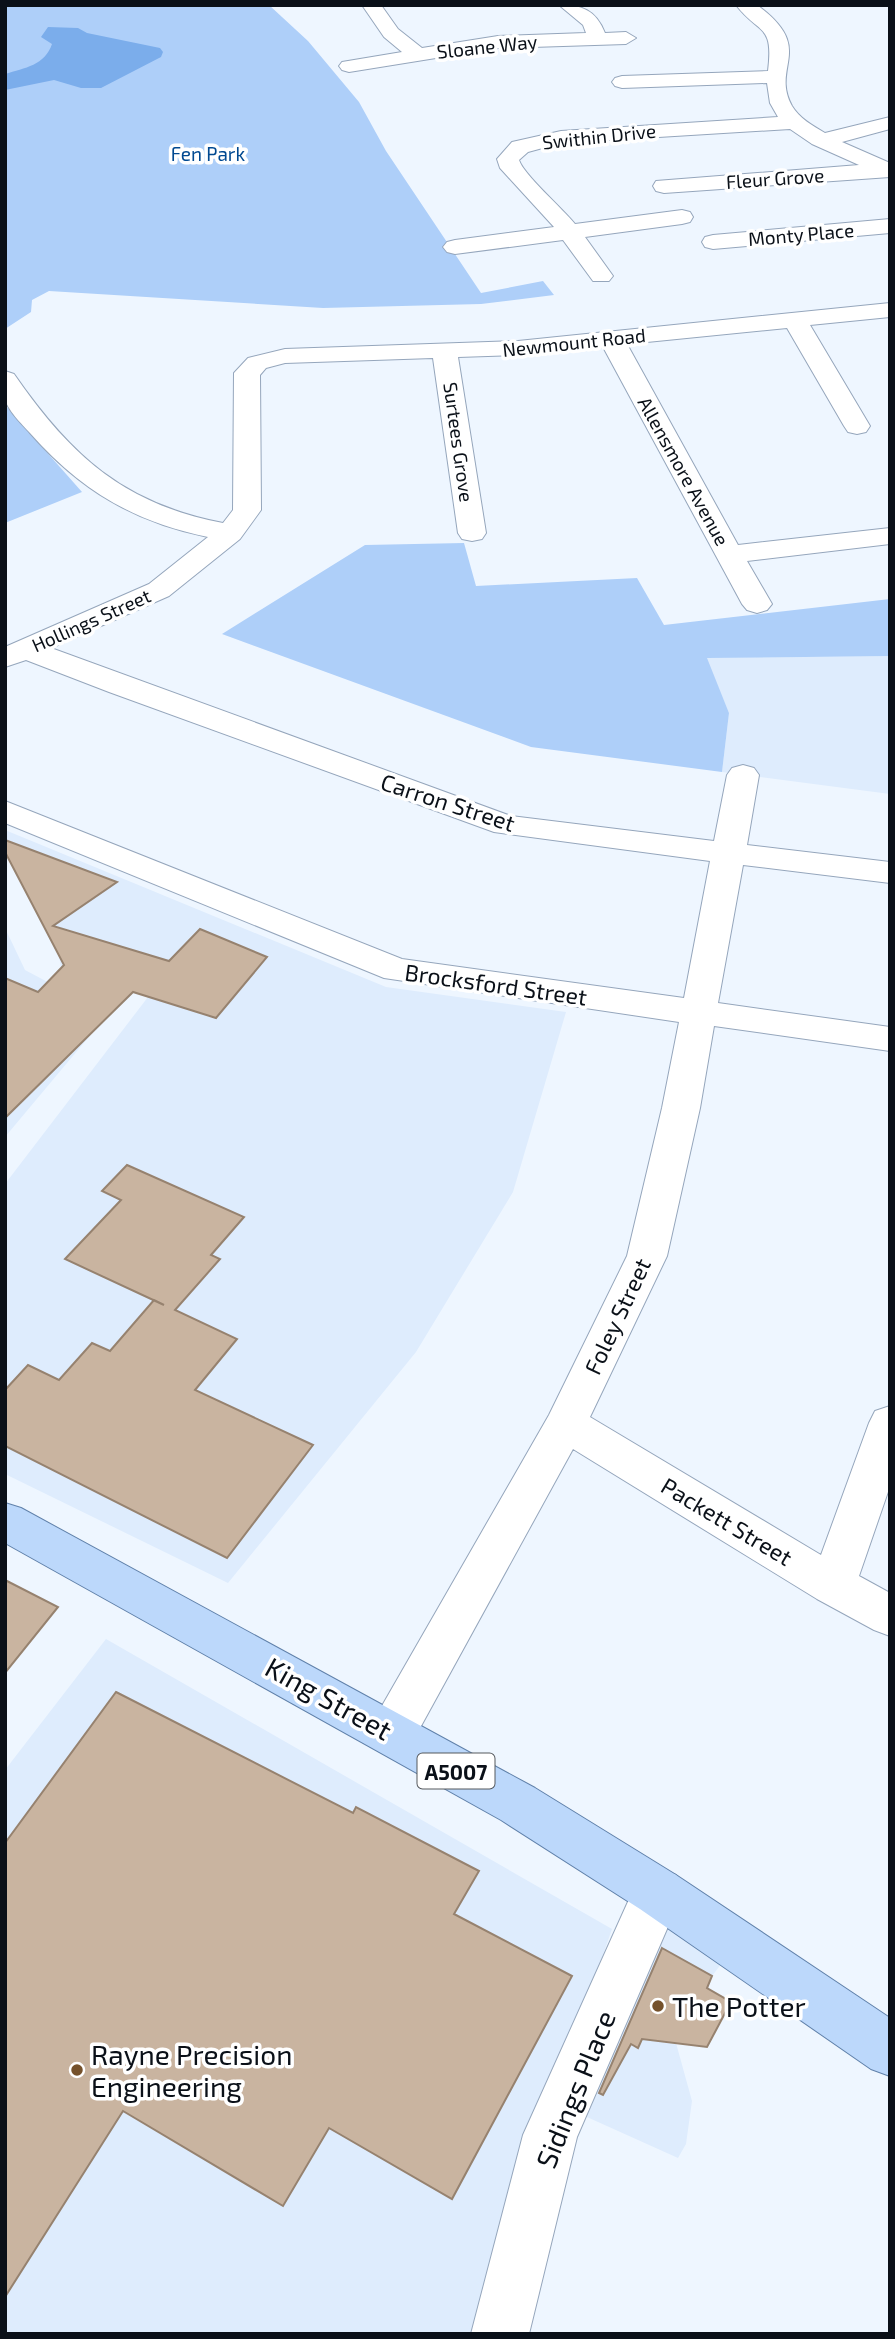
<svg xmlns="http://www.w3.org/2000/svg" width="895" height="2339" viewBox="0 0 895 2339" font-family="'Exo 2',sans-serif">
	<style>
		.built { fill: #deecfd }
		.green { fill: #aecff9 }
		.water { fill: #7badeb }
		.building { fill: #c9b4a0; stroke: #96826f; stroke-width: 2 }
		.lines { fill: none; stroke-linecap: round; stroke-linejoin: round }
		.minor-casing { stroke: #95a6bc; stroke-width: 2 }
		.major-casing { stroke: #6081aa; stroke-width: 2 }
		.minor { fill: #fff; fill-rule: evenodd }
		.major { fill: #bcd8fb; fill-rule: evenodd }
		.poi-dot { fill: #75512b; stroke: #fff; stroke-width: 2.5 }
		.labels { text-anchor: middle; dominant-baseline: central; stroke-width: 7; stroke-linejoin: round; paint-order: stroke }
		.far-street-label { font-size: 19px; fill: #0a1018; stroke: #fff }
		.far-park-label { font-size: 19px; fill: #004991; stroke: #fff }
		.shield { fill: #fff; stroke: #54585d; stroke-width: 2 }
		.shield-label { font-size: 21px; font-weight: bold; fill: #0a1018 }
		.street-label { font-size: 23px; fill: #0a1018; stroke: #fff }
		.near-street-label { font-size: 28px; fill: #0a1018; stroke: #fff }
		.near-poi-label { font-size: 28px; fill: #0a1018; stroke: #fff; text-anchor: start }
	</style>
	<rect width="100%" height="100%" fill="#eef6ff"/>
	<!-- built -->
	<path class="built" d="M890,656V794L722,772L729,713L706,658Z
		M5,830L386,987L566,1012L513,1192L416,1352L228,1583L5,1474V1184L148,997L61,969L59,954L5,852Z
		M5,928L25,970L108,1014L5,1137Z
		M106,1639L612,1929L471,2334H5V1770Z
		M676,1927L728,1955L712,1976L676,2043L692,2101L686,2144L678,2158L578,2113L661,1929Z"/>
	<!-- green -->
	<path class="green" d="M5,5H269L308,41L359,102L386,151L481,293L543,281L554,295L481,304L323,308L49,291L32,300L31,312L5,329Z
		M5,405L82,492L5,523Z
		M464,543L476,586L637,578L664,625L890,599V656L707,658L729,713L722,772L531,747L222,634L365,545Z"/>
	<!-- water -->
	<path class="water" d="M48,27L78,28L87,33L160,48L163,52L161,57L101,88H81L54,80L5,90V74C25,68 45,65 52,44L41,37Z"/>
	<!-- building -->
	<path class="building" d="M5,840L117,882L53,926L169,961L200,929L267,957L216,1018L133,992L5,1118V978L38,992L64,965L5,852Z
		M127,1165L244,1217L211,1255L220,1259L175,1310L237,1339L195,1390L313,1445L227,1558L5,1446V1390L28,1365L59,1380L92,1343L110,1351L154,1300L164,1305L65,1259L121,1200L102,1191Z
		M5,1580L58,1607L5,1673Z
		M116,1692L353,1813L356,1807L479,1871L454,1914L572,1976L452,2199L329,2128L283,2206L123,2111L5,2297V1843Z
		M662,1948L712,1976L707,1988L731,2002L707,2047L642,2039L638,2048L631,2044L603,2095L599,2093Z"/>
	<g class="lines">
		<!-- minor casing -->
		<g class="minor-casing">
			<path id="minor" d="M362,5H381L398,29L422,48L498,36L586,33L583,25L559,5C582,5 596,10 605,33L626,32L636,38L626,44L498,48L349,72L342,70L339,66L342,62L402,52L384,37Z
				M736,5H757C817,49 770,66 792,106C799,118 813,126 825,133L890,117V129L842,142L890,163V177L664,193L656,191L653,186L656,181L859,165L812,144L790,129L561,143L528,152L519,160C523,174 563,209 575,224L682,210L690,212L693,217L690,222L682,224L585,237L613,276L609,281H593L563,240L455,254L447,252L443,247L447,242L455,240L554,227L500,168L497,159L512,142L561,131L778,117L770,103L767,83L622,88L615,86L612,82L615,78L622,76L768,71C774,23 759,35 736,5Z
				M890,219V233L713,249L705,247L702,242L705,237L713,235Z
				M890,303V317L810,325L870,426L866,432L857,434L848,432L844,426L787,328L627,344L738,545L890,528V544L747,561L772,604L767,610L757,613L747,610L742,604L603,347L518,355L458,357L486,533L482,539L472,541L462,539L458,533L433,358L285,363L266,368L260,375L261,510L240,539L169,596L51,648L511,816L714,841L727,775L732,768L743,765L754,768L759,775L747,845L890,862V883L743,865L718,1003L890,1027V1051L714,1026L700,1108L667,1256L590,1417L821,1555L869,1423L875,1411L890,1406V1486L859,1576L890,1593V1636L874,1630L817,1599L573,1449L409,1748L392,1754L375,1748L368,1733L375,1718L549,1415L627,1256L662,1108L679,1022L384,978L5,823V801L402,959L684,998L710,861L494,832L109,692L26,660L5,667V647L149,584L208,537C134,522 80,490 30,433C22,424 7,410 5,398C4,390 5,380 5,371L14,374C70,455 123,504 223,523L233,510L234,373L248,358L285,349L518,341Z
				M658,1868L676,1875L683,1892L577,2137L529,2334H471L523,2135L640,1875Z"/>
		</g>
		<!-- major casing -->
		<g class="major-casing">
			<path id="major" d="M5,1503L21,1508L535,1788L676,1875L890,2018V2076L871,2069L640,1909L501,1820L5,1543Z"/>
		</g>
		<!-- minor -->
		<use href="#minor" class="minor"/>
		<!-- major -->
		<use href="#major" class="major"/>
	</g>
	<!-- markers -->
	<g class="poi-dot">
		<circle cx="658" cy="2006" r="7"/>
		<circle cx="77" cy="2070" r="7"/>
	</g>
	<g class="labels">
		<!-- far-street labels -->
		<g class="far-street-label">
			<text transform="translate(487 46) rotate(-6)">Sloane Way</text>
			<text transform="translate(599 136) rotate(-6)">Swithin Drive</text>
			<text transform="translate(775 178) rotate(-4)">Fleur Grove</text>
			<text transform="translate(801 234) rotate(-5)">Monty Place</text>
			<text transform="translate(574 342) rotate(-6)">Newmount Road</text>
			<text transform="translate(459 442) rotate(82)">Surtees Grove</text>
			<text transform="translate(684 471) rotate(61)">Allensmore Avenue</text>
			<text transform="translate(91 620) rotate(-24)">Hollings Street</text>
		</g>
		<!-- far-park labels -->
		<g class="far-park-label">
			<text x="208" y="153">Fen Park</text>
		</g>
		<!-- shield labels -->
		<rect class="shield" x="417.5" y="1753.5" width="77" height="35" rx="5"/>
		<g class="shield-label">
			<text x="456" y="1771">A5007</text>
		</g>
		<!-- street labels -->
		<g class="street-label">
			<text transform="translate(448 802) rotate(18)">Carron Street</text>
			<text transform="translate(496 984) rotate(8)">Brocksford Street</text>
			<text transform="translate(617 1316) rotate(-65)">Foley Street</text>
			<text transform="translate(727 1521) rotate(31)">Packett Street</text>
		</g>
		<!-- near-street labels -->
		<g class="near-street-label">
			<text transform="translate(329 1698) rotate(29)">King Street</text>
			<text transform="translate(575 2089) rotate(-68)">Sidings Place</text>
		</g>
		<!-- near-poi labels -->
		<g class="near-poi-label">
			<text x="672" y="2006">The Potter</text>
			<text x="91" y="2054">Rayne Precision<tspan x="91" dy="32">Engineering</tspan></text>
		</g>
	</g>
	<!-- border -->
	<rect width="895" height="2339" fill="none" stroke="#0a1018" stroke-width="14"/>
</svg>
